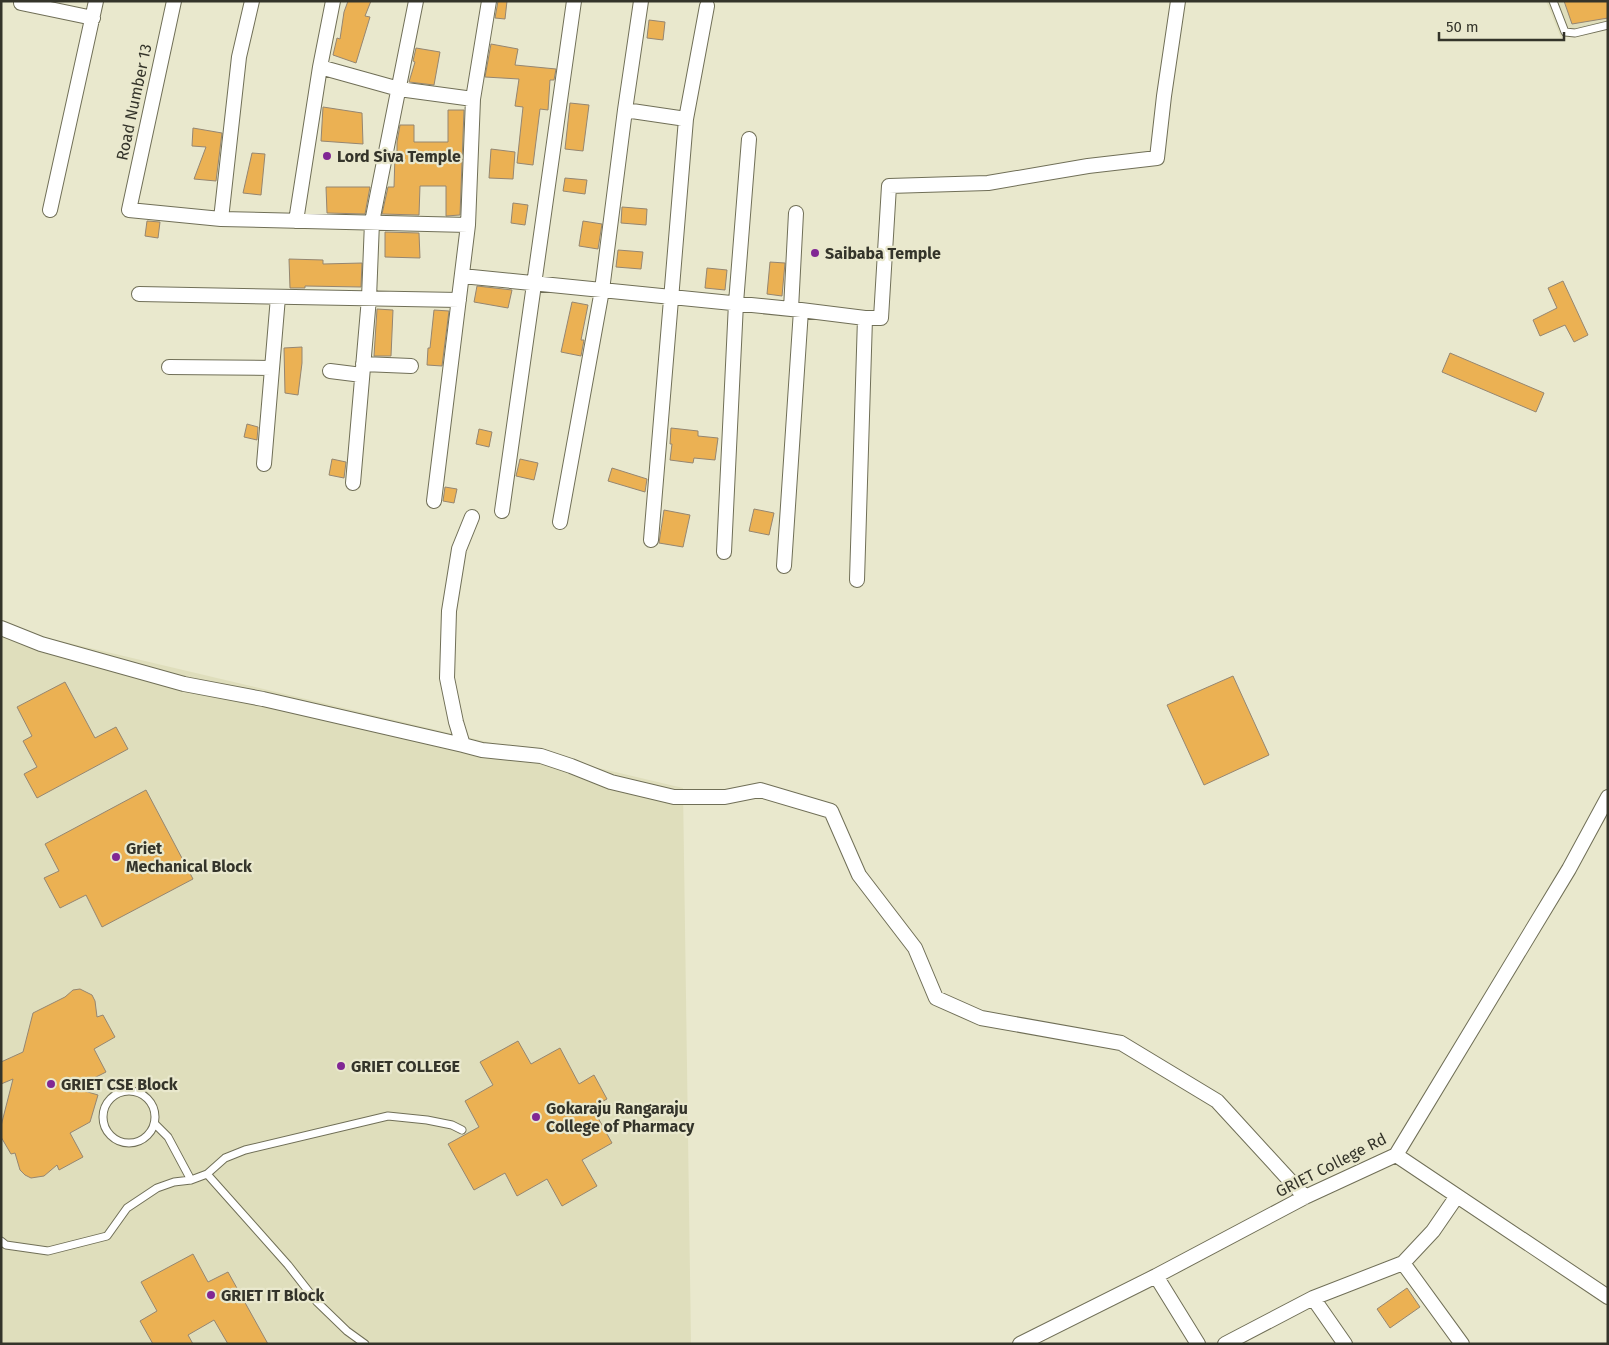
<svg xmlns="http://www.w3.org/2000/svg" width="1609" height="1345" viewBox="0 0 1609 1345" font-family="'Fira Sans',sans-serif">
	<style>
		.built { fill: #dfdebc }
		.building { fill: #ebb153; stroke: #958671 }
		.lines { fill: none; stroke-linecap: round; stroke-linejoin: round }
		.service-casing { stroke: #706f57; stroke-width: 9 }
		.minor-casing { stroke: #706f57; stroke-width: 16 }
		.service { stroke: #fff; stroke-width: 7 }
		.minor { stroke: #fff; stroke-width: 14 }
		.poi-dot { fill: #812794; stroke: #e9e8cd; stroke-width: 2 }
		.labels { text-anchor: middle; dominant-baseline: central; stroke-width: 4.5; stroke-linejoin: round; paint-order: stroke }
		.street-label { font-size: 16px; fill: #34342a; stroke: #e9e8cd }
		.poi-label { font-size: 16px; font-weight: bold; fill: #34342a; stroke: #e9e8cd; text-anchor: start }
	</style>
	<rect width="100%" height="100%" fill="#e9e8cd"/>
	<!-- built -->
	<path class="built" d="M1546,1H1608V28L1561,38Z
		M1,627L683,788L691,1344H1Z"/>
	<!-- building -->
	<path class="building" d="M348,1H371L365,16L370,17L356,63L333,55L337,38L340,39L344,12Z
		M498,1H507L505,19L495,18Z
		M1564,1H1608V18L1572,24Z
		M649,20L665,22L663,40L647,38Z
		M491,44L518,49L515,65L556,69L554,80H550L548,110L540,109L533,165L517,163L523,107L515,106L519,79L485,77Z
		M416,48L440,52L434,85L409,82L415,62L413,61Z
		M570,103L589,105L583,151L565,149Z
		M323,107L362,113L363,144L321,141Z
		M448,110H464L460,215L446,216V186H420L419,215L382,214L388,187H394L395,155H397V142L400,125H414V142H448Z
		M193,128L222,133L216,181L194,179L206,147L192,146Z
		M491,149L515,152L513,179L489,178Z
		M252,153L265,154L261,195L243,193Z
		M565,178L587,180L585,194L563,191Z
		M326,187H370L365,214L327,213Z
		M513,203L528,205L525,225L511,223Z
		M622,207L647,209L646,225L621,223Z
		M147,221L160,222L158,238L145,236Z
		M583,221L602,224L598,249L579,246Z
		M385,232L419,233L420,258L385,257Z
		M618,250L643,252L641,269L616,267Z
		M289,259L323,260V264L362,263L361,287L305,286V288H290Z
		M770,262L785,263L782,296L767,294Z
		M707,268L727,270L725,290L705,288Z
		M1563,281L1588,335L1574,342L1565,325L1540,336L1533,320L1557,308L1548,288Z
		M477,286L512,290L508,308L474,302Z
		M572,302L588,305L581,340H584L581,356L561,352Z
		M377,309L393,310L391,356H374Z
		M434,310L449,311L442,366L427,365L428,348H430Z
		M302,347V363L298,395L285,393L284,348Z
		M1450,353L1544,393L1536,412L1442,372Z
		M247,424L258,427L257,440L244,437Z
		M671,428L698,431V436L718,438L715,460L694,458L693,463L670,460L672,444H670Z
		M479,429L492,432L489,447L476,444Z
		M332,459L346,462L344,478L329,475Z
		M520,459L538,463L534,480L516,476Z
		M612,468L647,479L645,492L608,481Z
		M445,487L457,489L454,503L443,501Z
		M754,509L774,513L769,535L749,531Z
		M664,510L690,515L683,547L659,543Z
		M1233,676L1269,755L1204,785L1167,705Z
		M65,682L95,738L116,727L128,749L37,798L24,774L37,767L23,741L32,736L17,707Z
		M146,790L193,879L102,927L86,895L60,908L44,878L59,871L45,844Z
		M80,989L92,995L95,1001L97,1017L103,1015L115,1037L94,1049L106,1072L74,1088L98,1095L90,1122L70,1133L83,1157L59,1170L57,1165L44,1176L31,1178L25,1175L20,1170L15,1153L11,1154L1,1137V1126L13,1079L1,1084V1062L23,1052L33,1013L65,997L73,990Z
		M518,1041L531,1064L560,1048L579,1084L594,1075L607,1099L592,1107L612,1143L582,1160L597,1186L562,1206L547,1179L517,1196L505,1173L474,1190L448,1144L479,1127L465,1101L493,1085L480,1062Z
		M193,1254L208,1282L228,1272L268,1344H228L214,1320L188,1335L193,1344H153L140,1321L157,1311L141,1282Z
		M1407,1288L1420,1307L1390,1328L1377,1309Z"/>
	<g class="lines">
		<!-- service casing -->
		<g class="service-casing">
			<path id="service" d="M1553,1L1565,32L1575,33L1608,25
				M103 1117a26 26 0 1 1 52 0a26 26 0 1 1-52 0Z
				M155,1124L168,1137L191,1180
				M207,1174L288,1265L317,1302L347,1331L365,1344
				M1,1241L6,1245L48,1251L107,1236L127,1208L157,1188L174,1182L191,1180L207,1174L225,1158L245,1150L388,1116L427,1120L452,1125L462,1130"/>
		</g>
		<!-- minor casing -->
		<g class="minor-casing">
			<path id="minor" d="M174,1L129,210L221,219L468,225
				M333,1L320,67L399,89L473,99
				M21,3L93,18
				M625,110L686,119
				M50,210L96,1
				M221,219L239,57L252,1
				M296,221L320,67
				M462,276L801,310L784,566
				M139,294L459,300
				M791,309L796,213
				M801,310L865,318L857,580
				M865,318H881L889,186L988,183L1088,166L1157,158L1164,96L1178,1
				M363,364L411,366
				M169,367L272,368
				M330,371L362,375
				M264,464L278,297
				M353,483L369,298L372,222L416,1
				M434,501L468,225L473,99L489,1
				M502,511L574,1
				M472,517L459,549L449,611L447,678L456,722L463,745L482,750L541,756L571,766L611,782L674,797H725L760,790L831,811L859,875L915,948L936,998L981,1018L1121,1043L1217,1101L1305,1197
				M560,522L602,290L625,110L641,1
				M651,540L686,119L707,6
				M724,552L736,303L749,139
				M1,628L41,644L184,684L263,699L463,745
				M1396,1155L1608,1297
				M1403,1263L1462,1344
				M1156,1276L1198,1344
				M1313,1298L1345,1344
				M1020,1344L1156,1276L1305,1197L1396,1155L1569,869L1608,797
				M1225,1344L1313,1298L1403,1263L1433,1231L1457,1196"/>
		</g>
		<!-- service -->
		<use href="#service" class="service"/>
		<!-- minor -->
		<use href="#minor" class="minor"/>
	</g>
	<!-- markers -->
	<g class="poi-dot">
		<circle cx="327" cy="156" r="5"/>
		<circle cx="815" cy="253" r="5"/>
		<circle cx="116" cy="857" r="5"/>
		<circle cx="341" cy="1066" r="5"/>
		<circle cx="51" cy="1084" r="5"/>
		<circle cx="536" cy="1117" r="5"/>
		<circle cx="211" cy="1295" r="5"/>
	</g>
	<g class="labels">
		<!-- street labels -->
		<g class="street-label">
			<text transform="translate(134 102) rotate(-78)">Road Number 13</text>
			<text transform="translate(1331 1165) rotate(-27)">GRIET College Rd</text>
		</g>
		<!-- poi labels -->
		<g class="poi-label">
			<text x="337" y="156">Lord Siva Temple</text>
			<text x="825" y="253">Saibaba Temple</text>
			<text x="126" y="848">Griet<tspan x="126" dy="18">Mechanical Block</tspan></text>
			<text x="351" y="1066">GRIET COLLEGE</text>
			<text x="61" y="1084">GRIET CSE Block</text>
			<text x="546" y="1108">Gokaraju Rangaraju<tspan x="546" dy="18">College of Pharmacy</tspan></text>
			<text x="221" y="1295">GRIET IT Block</text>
		</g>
	</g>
	<!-- border -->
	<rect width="1609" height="1345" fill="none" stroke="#34342a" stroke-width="5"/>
	<!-- scale -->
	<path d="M1439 32v8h125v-8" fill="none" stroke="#34342a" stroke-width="2.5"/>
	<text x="1446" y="32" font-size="15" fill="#34342a" stroke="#e9e8cd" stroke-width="4" paint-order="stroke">50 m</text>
</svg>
